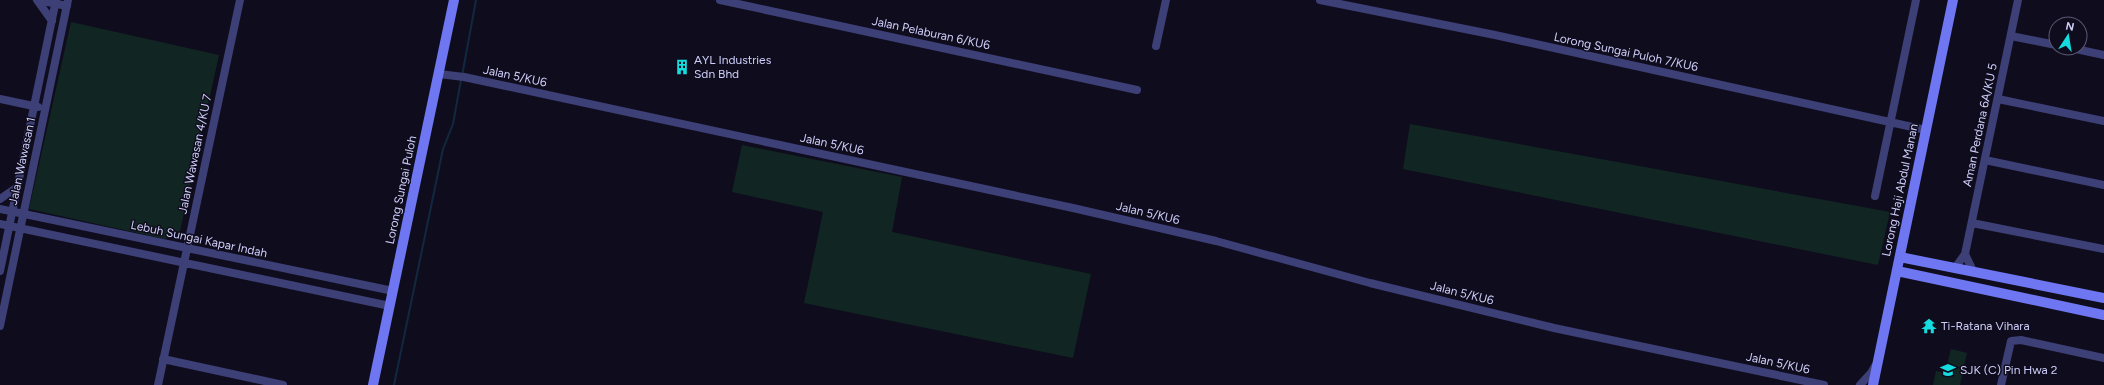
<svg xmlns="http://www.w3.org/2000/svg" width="2104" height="385" viewBox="0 0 2104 385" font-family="Figtree,sans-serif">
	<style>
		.green { fill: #112623 }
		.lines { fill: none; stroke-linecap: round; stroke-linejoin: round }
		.stream { stroke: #122841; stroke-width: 2 }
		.street { stroke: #3d3f77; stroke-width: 8 }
		.secondary { stroke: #6e76f1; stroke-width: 10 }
		.labels { text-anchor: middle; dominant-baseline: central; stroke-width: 3; stroke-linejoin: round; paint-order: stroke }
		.street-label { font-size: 12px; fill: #cfcefa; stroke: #0f0d1d }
		.poi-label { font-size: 12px; fill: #cfcefa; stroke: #0f0d1d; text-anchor: start }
	</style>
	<rect width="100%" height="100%" fill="#0f0d1d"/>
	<!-- green -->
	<path class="green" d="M71,22L219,55L180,231L165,239L29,209Z
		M1410,124L1890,212L1878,265L1403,169Z
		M742,145L902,177L892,232L1091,274L1073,358L804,303L823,212L732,192Z
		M1951,349L1967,353L1960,385H1933L1936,371L1945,373Z"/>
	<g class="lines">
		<!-- stream -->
		<path class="stream" d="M462,76L476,0
			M394,385L443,149L453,124L461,80"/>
		<!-- street -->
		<path class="street" d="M37,0L52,21
			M38,0L67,6
			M720,0L1137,90
			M1320,0L1495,35L1926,130
			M2011,36L2056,45
			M1156,46L1166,0
			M2071,48L2104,55
			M439,74L464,77L1073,208L1216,241L1370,283L1554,328L1824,385
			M0,99L38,107
			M1998,99L2104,121
			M1985,160L2104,185
			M1875,196L1916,0
			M0,199L16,188
			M0,209L393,291
			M1972,223L2104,249
			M0,224L390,306
			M1965,254L1973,271
			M1955,268L1965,254L2018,0
			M0,271L56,0
			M0,326L68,0
			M163,359L283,385
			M158,385L240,0
			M1860,385L1871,373L1875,366
			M2001,385L2011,341L2021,340L2104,358"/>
		<!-- secondary -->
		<path class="secondary" d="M1900,257L2104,298
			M1897,271L2104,315
			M373,385L454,0
			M1873,385L1953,0"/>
	</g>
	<!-- icons -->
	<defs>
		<g id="building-bare" transform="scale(1.2)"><path d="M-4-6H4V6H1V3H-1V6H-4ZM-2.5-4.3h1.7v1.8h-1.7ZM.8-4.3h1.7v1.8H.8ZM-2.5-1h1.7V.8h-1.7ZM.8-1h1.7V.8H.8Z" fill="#15dcdf" stroke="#0f0d1d" stroke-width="2.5" paint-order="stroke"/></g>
		<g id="temple-bare" transform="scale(1.2)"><path d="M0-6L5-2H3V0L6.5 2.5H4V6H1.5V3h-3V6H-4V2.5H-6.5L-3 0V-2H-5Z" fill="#15dcdf" stroke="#0f0d1d" stroke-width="2.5" paint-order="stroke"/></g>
		<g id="school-bare" transform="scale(1.2)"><path d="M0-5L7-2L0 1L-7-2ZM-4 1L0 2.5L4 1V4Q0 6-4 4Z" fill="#15dcdf" stroke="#0f0d1d" stroke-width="2.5" paint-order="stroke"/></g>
	</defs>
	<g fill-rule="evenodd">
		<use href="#building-bare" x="682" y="67"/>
		<use href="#temple-bare" x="1929" y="326"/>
		<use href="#school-bare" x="1948" y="370"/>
	</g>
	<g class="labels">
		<!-- street labels -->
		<g class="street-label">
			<text transform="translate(931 33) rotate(12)">Jalan Pelaburan 6/KU6</text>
			<text transform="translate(1626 52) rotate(12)">Lorong Sungai Puloh 7/KU6</text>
			<text transform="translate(515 76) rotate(12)">Jalan 5/KU6</text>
			<text transform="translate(1980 125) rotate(-78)">Aman Perdana 6A/KU 5</text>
			<text transform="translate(832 144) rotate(12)">Jalan 5/KU6</text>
			<text transform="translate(195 154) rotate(-78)">Jalan Wawasan 4/KU 7</text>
			<text transform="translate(22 161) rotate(-78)">Jalan Wawasan 1</text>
			<text transform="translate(401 190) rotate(-78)">Lorong Sungai Puloh</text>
			<text transform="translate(1900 190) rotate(-78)">Lorong Haji Abdul Manan</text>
			<text transform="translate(1148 213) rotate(13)">Jalan 5/KU6</text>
			<text transform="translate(199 239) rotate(12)">Lebuh Sungai Kapar Indah</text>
			<text transform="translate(1462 293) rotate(14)">Jalan 5/KU6</text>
			<text transform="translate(1778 363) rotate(12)">Jalan 5/KU6</text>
		</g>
		<!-- poi labels -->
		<g class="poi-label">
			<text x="694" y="60">AYL Industries<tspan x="694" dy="14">Sdn Bhd</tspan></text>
			<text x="1941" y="326">Ti-Ratana Vihara</text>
			<text x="1960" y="370">SJK (C) Pin Hwa 2</text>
		</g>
	</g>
	<!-- north arrow -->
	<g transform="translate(2068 36) rotate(12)"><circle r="19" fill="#0f0d1d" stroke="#5c5a75"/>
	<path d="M0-3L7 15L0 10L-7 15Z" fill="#15dcdf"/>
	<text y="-6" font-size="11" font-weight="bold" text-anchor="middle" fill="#cfcefa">N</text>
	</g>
</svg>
